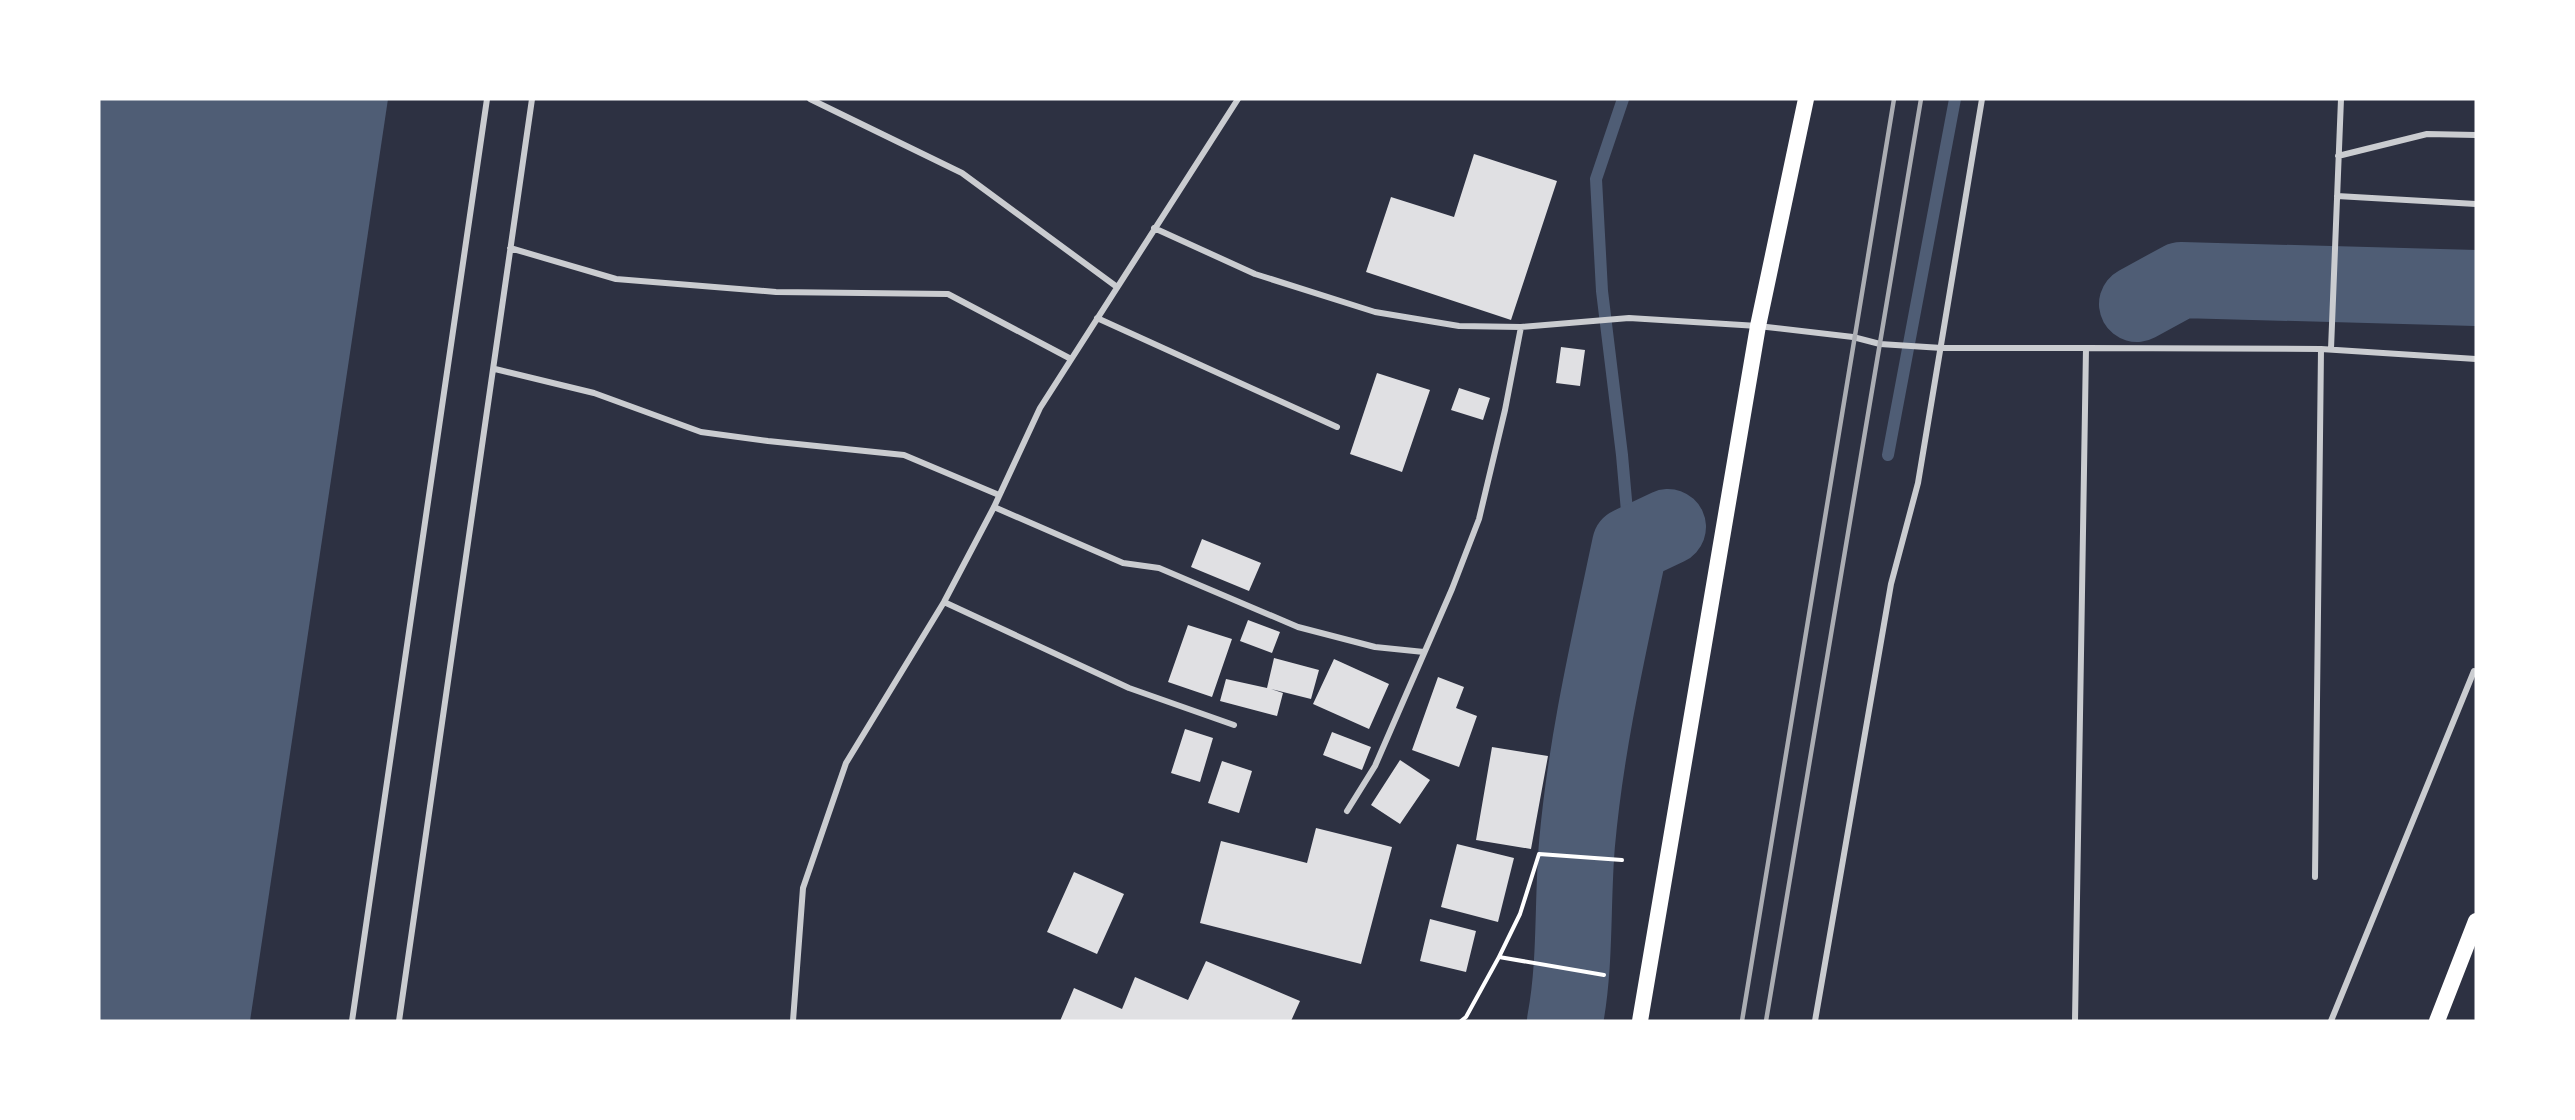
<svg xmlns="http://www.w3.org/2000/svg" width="2575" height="1120" viewBox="0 0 2575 1120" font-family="'Space Grotesk',sans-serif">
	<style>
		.water { fill: #4f5d75 }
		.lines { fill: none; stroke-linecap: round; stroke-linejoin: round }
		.stream { stroke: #4f5d75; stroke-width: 12 }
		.river { stroke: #4f5d75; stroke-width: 76 }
		.building { fill: #e0e0e3 }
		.path { stroke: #fff; stroke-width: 4 }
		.minor { stroke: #caccd0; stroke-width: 6 }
		.trunk { stroke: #fff; stroke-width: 16 }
		.rail { stroke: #abadb3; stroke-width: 4.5 }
	</style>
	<rect width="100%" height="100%" fill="#2d3142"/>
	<!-- water -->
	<path class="water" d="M99,99H388L250,1021H99Z"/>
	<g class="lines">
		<!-- stream -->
		<path class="stream" d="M1623,99L1596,179L1602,291L1622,455L1630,545
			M1888,455L1955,99"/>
		<!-- river -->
		<path class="river" d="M2137,304L2181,280L2476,288
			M1565,1021C1576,963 1572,903 1577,844C1586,743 1609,644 1630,545L1668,527"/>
	</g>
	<!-- building -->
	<path class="building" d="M1474,154L1557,181L1511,320L1366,272L1391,197L1454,217Z
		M1561,347L1585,350L1580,386L1556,383Z
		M1377,373L1430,390L1402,472L1350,454Z
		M1459,388L1490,398L1483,420L1451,410Z
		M1202,539L1261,563L1249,591L1191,567Z
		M1248,620L1280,632L1272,653L1240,641Z
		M1188,625L1232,639L1212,697L1168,682Z
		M1274,658L1319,670L1311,699L1271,689L1283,693L1277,716L1220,701L1226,679L1267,688Z
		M1334,659L1389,684L1369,729L1313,704Z
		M1438,677L1464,687L1456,708L1477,716L1459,767L1412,750Z
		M1185,729L1213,738L1200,782L1171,773Z
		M1332,732L1371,747L1362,770L1323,755Z
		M1492,747L1548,756L1531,849L1476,840Z
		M1400,760L1430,780L1400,824L1371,805Z
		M1222,761L1252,771L1239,813L1208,803Z
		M1316,828L1392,847L1361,964L1200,923L1221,841L1307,863Z
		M1457,844L1514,858L1498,922L1441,907Z
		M1074,872L1124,894L1097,954L1047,932Z
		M1430,919L1476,931L1466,972L1420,961Z
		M1206,961L1300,1001L1291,1021H1060L1074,988L1122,1009L1135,977L1188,1000Z"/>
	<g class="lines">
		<!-- path -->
		<path class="path" d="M1499,957L1520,914L1539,854L1622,860
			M1461,1021L1466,1017L1499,957L1604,975"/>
		<!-- minor -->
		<path class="minor" d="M810,99L962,173L1117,287
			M2338,156L2427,134L2476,135
			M2337,196L2476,204
			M1154,228L1255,274L1375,312L1459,326L1521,327L1629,318L1758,326L1853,337L1880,344L1942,348H2086
			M510,248L616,279L776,292L948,294L1071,359
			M1097,318L1337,427
			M2331,349L2341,99
			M495,369L594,393L701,432L768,441L904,455L999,495
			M994,507L1123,563L1159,568L1298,627L1375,647L1424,652
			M944,602L1129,688L1234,725
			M1347,811L1375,766L1452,589L1479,519L1505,410L1521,327
			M2315,877L2321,349
			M352,1021L487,99
			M399,1021L532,99
			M793,1021L803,888L846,763L944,602L994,507L1040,408L1238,99
			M1815,1021L1891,584L1918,483L1982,99
			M2075,1021L2086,348L2321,349L2476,359
			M2331,1021L2474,671"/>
		<!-- trunk -->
		<path class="trunk" d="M1640,1021L1758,326L1806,99
			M2437,1021L2476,921"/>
		<!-- rail -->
		<path class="rail" d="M1742,1021L1894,99
			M1766,1021L1921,99"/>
	</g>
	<!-- border -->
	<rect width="2575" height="1120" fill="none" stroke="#ffffff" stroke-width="201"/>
</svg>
